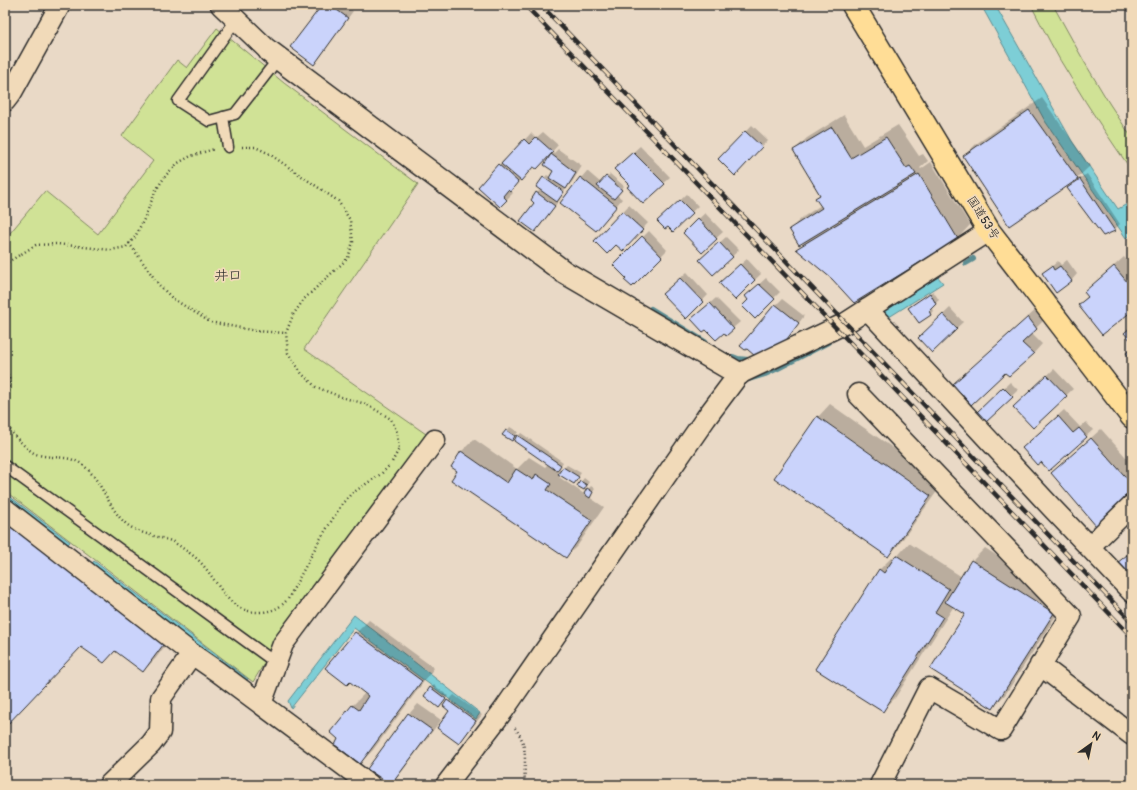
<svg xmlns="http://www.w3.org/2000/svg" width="1137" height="790" viewBox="0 0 1137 790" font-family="Pangolin,'Klee One',sans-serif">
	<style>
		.green { fill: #d0e296; stroke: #7e8660 }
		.water { fill: #7dced6; stroke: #5c8d92 }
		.shadow { fill: #0003 }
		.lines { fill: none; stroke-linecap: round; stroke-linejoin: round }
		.stream { stroke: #5c8d92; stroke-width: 6 }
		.building { fill: #cad3fb; stroke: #2b2b2b }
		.lane-casing { stroke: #2b2b2b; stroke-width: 13 }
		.street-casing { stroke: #2b2b2b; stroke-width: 23 }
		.secondary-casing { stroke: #2b2b2b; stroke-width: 25 }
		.highway-casing { stroke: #2b2b2b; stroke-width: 25 }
		.path { stroke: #2b2b2b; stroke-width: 2.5; stroke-dasharray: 1 3; stroke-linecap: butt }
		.lane { stroke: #f1dab9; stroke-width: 10 }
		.street { stroke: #f1dab9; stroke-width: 20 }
		.secondary { stroke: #f1dab9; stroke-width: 22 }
		.highway { stroke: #ffdd96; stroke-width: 22 }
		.rail-casing { stroke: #2b2b2b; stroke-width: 4.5 }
		.rail { stroke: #f1dab9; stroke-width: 3; stroke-dasharray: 9; stroke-linecap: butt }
		.labels { text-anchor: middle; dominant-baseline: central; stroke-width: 3.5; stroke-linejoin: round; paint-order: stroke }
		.street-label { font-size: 12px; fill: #2b2b2b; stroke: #f1dab9 }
		.quarter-label { font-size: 14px; fill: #2b2b2b; stroke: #f1dab9 }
	</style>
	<rect width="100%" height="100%" fill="#e9d9c6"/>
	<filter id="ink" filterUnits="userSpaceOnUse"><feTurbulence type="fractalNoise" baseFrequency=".025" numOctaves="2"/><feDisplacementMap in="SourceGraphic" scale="8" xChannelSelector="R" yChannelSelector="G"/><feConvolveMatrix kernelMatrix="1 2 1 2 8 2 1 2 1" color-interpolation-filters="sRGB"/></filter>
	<g filter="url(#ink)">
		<!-- green -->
		<path class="green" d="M1031,5H1053L1085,63L1109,103L1132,138V171C1111,141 1090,110 1071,78C1056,55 1044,30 1031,5Z
			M217,28L284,83L418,184L304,349L426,434L277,642L253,682L94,559L5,491V239L45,191L98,234L153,161L122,136L177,60L187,68Z"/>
		<!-- water -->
		<path class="water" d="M981,5H995L1072,141L1118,209L1127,204L1132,212V215L1127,220L1132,229V235L1126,238L1045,121Z
			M938,277L943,283L886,319L883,312Z
			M5,493L70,542L65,547L5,502Z
			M94,561L248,679L244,685L90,566Z
			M354,615L480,713L476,719L354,628L291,708L288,701Z"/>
		<!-- shadow -->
		<path class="shadow" d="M324,5H345L353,11L320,57L314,63Z
			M1042,98L1090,166L1076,179L964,156L976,144Z
			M844,115L863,146L898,125L919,156L923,154L928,161L920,168L921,169L931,162L970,225L958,238L854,302L833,278L798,249L806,240L790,229L803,217L821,205L816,198L820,194L794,150L807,138Z
			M752,125L768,140L741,168L719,159Z
			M543,132L558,145L543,162L534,166L510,190L513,193L500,206L499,165L505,159L506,160L531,133L536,138Z
			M640,146L670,177L643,202L631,184L621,163Z
			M558,149L582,166L572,182L565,188L566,189L559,198L560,199L541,225L535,231L536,202L537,193L541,189L544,178L547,175L550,177L554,170L552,155Z
			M587,171L601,183L610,174L624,186L617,195L622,199L602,223L581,178Z
			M1087,174L1120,224L1114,230L1068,188L1075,181Z
			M687,194L698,206L673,230L665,215Z
			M629,205L648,223L623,250L616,244L595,241Z
			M705,213L723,232L702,251L691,226Z
			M649,231L667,250L632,286L628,278L615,265Z
			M726,237L739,250L713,274L707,254Z
			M1124,257L1132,267V309L1079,305L1089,295L1095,283Z
			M747,259L761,274L735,299L726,277Z
			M1067,260L1077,274L1071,281L1043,274L1058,261L1061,265Z
			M687,272L708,295L686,318L670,287Z
			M766,278L780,292L755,317L749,299L753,290Z
			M933,291L939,300L931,307L933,311L930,314L913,305Z
			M716,298L740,322L733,328L724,332L706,328L699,313Z
			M782,299L804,316L790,335L783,342L776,305Z
			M950,308L963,322L932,351L919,338Z
			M1038,308L1046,318L1031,333L1042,344L1033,354L1005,372L964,375Z
			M1054,369L1073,389L1033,426L1014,407Z
			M1010,382L1018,390L986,421L978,413Z
			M830,404L943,483L900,543L888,556L818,417Z
			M1064,410L1080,427L1086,422L1093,430L1049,469L1029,442Z
			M510,427L518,432L512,440L504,435Z
			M1101,429L1132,464V492L1125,499L1062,464Z
			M521,433L563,462L559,468L562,470L567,465L581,473L576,480L561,474L559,477L584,494L591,486L595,489L589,497L604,507L578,545L566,557L458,471L461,452L474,439L517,469L529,457L545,467L548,464L518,436Z
			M584,478L589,482L584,489L578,486Z
			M7,501L178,628L156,658L143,671L116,650L81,646L5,727Z
			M909,543L962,577L972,561L985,548L1066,600L1005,695L992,707L966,614L954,606L895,698L882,711L879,570L892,557L895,559Z
			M369,620L434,668L373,750L360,763L340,738L332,732L353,705L365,693L350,681L356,633Z
			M434,685L448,696L442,703L425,696Z
			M454,695L482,715L465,736L459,743L448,701Z
			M418,704L441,720L400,774L391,784L409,714Z"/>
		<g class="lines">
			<!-- stream -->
			<path class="stream" d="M966,263L973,259
				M651,309L705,342
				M733,357L738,359L748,360
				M749,379L765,374L778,368L828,342"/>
		</g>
		<!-- building -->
		<path class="building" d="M322,5H330L348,18L314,65L290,47Z
			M1029,110L1078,179L1009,226L963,156Z
			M832,127L851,158L886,137L906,168L910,166L916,174L799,245L789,229L822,208L815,198L820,195L793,150Z
			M745,131L762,147L735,176L718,159Z
			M536,137L553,152L537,169L533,167L521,181L501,164L524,139L529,144Z
			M633,152L665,184L643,204L627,187L630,185L614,169Z
			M551,154L576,173L566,189L549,178L553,171L544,165Z
			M498,164L518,182L510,192L508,190L503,196L507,200L500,207L478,187Z
			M919,174L958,239L854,303L832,279L796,249Z
			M606,176L622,190L614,199L597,186Z
			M543,177L564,192L557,202L536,187Z
			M580,177L617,206L596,231L560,203Z
			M1080,179L1115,231L1103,236L1067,188Z
			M536,192L555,206L535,232L520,221L534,203L531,200Z
			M680,200L693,213L673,232L668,227L665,229L657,221Z
			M622,211L643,230L623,251L616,245L607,254L594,241Z
			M698,218L717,239L702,253L683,233Z
			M642,236L662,257L632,287L624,280L626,278L613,265Z
			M719,242L733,257L713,275L699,260Z
			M740,264L755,280L735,300L719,283Z
			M1052,266L1054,270L1060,266L1072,281L1056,293L1042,273Z
			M1114,266L1132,288V311L1102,335L1078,305L1088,297L1084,292Z
			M680,278L703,302L686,319L662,294Z
			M759,284L775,299L755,319L742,306L748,300L745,296Z
			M930,293L936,304L929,311L931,315L919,323L908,308Z
			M710,303L734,329L726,336L724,333L716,340L706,330L703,332L691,319Z
			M775,304L799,323L784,343L755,356L747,349L745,350L740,346Z
			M943,314L957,329L932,353L918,338Z
			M1028,317L1037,329L1022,343L1034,354L1009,376L1005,373L971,405L953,384Z
			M1132,326V342L1124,333Z
			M1132,348V361L1126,353Z
			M1047,375L1067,396L1033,428L1013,407Z
			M1003,387L1013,397L985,423L976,413Z
			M817,416L931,496L888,557L774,478Z
			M1058,416L1073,433L1079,428L1087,437L1049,471L1041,462L1037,465L1022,448Z
			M506,430L515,436L512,441L502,435Z
			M517,435L561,465L557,471L514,441Z
			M1091,438L1132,484V491L1123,498L1126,500L1096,526L1051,473Z
			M461,451L507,483L516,469L533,480L536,474L551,484L547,490L592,520L566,558L451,480L457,471L451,467Z
			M563,467L579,477L574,484L558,474Z
			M580,481L587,485L584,490L577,486Z
			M587,488L593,492L590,498L584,494Z
			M5,521L166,641L143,672L115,651L104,663L81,647L5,727Z
			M1132,551V580L1117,563Z
			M896,555L949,589L935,612L943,617L883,712L815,669L879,569L884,573Z
			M971,560L1054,613L993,709L930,669L965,614L945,602Z
			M355,632L422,681L360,764L335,745L338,739L330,732L352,705L359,710L368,696L350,682L347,685L325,668Z
			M430,687L446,699L439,708L424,696Z
			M447,700L476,721L459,744L437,728L449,711L443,706Z
			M408,713L432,730L391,785L367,769Z"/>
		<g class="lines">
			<!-- lane casing -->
			<g class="lane-casing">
				<path id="lane" d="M236,20L178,101L209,121L235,114L278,59
					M223,117L228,147
					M5,466L276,663"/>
			</g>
			<!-- street casing -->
			<g class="street-casing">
				<path id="street" d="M221,5L270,52
					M5,101L12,92L60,5
					M867,309L1052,508L1132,592
					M858,394L1071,616L1001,730L929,688L880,785
					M5,509L192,654L218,672L370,785
					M1089,547L1132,505
					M1040,665L1132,735
					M261,704L283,644L435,440
					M109,785L151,744L160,732L161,698L192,654
					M446,785L503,711L706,418L739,374L846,323L989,231"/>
			</g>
			<!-- secondary casing -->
			<g class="secondary-casing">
				<path id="secondary" d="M270,52L564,272L739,374"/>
			</g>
			<!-- highway casing -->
			<g class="highway-casing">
				<path id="highway" d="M853,5L989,231L1132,417"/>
			</g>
			<!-- path -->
			<path class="path" d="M242,147H255L268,153L338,201L350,220L353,242L348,258L304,299L293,315L286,333L288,353L302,374L316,387L341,397L366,404L391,419L397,432L399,449L392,462
				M129,243L159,285L172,298L210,322L256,331L286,333
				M5,265L8,262L36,245L57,244L111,250L126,247L135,237L144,219L156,190L166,175L178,163L191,156L214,149
				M5,367C6,370 8,375 9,378C10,383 8,389 8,393C7,406 5,424 13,434C18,440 30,452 36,454C50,459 67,455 80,463C100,476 107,505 123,521C136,534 155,535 171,541C174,542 178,545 181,547C188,552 196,557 202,564C221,585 228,614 262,612C274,611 281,607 288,599L319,541L342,504L351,494L381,474L389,466
				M515,728C530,747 523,764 525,785"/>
			<!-- lane -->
			<use href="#lane" class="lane"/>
			<!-- street -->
			<use href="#street" class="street"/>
			<!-- secondary -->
			<use href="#secondary" class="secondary"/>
			<!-- highway -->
			<use href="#highway" class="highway"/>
			<!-- rail casing -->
			<g class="rail-casing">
				<path id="rail" d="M525,5L836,328L1132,637
					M541,5L1132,622"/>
			</g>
			<!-- rail -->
			<use href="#rail" class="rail"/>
		</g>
	</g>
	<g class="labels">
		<!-- street labels -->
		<g class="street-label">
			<text transform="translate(983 218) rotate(57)">国道53号</text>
		</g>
		<!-- quarter labels -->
		<g class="quarter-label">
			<text x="228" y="275">井口</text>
		</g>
	</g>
	<!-- margin -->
	<rect width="1137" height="790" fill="none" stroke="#f1dab9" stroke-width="20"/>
	<rect x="10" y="10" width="1117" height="770" fill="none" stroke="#2b2b2b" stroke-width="1.5" filter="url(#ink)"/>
	<!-- north arrow -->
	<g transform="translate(1091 744) rotate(33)" stroke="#f1dab9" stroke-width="3" paint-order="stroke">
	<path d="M0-3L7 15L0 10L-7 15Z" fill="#2b2b2b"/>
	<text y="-6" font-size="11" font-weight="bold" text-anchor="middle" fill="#2b2b2b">N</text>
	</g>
</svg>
